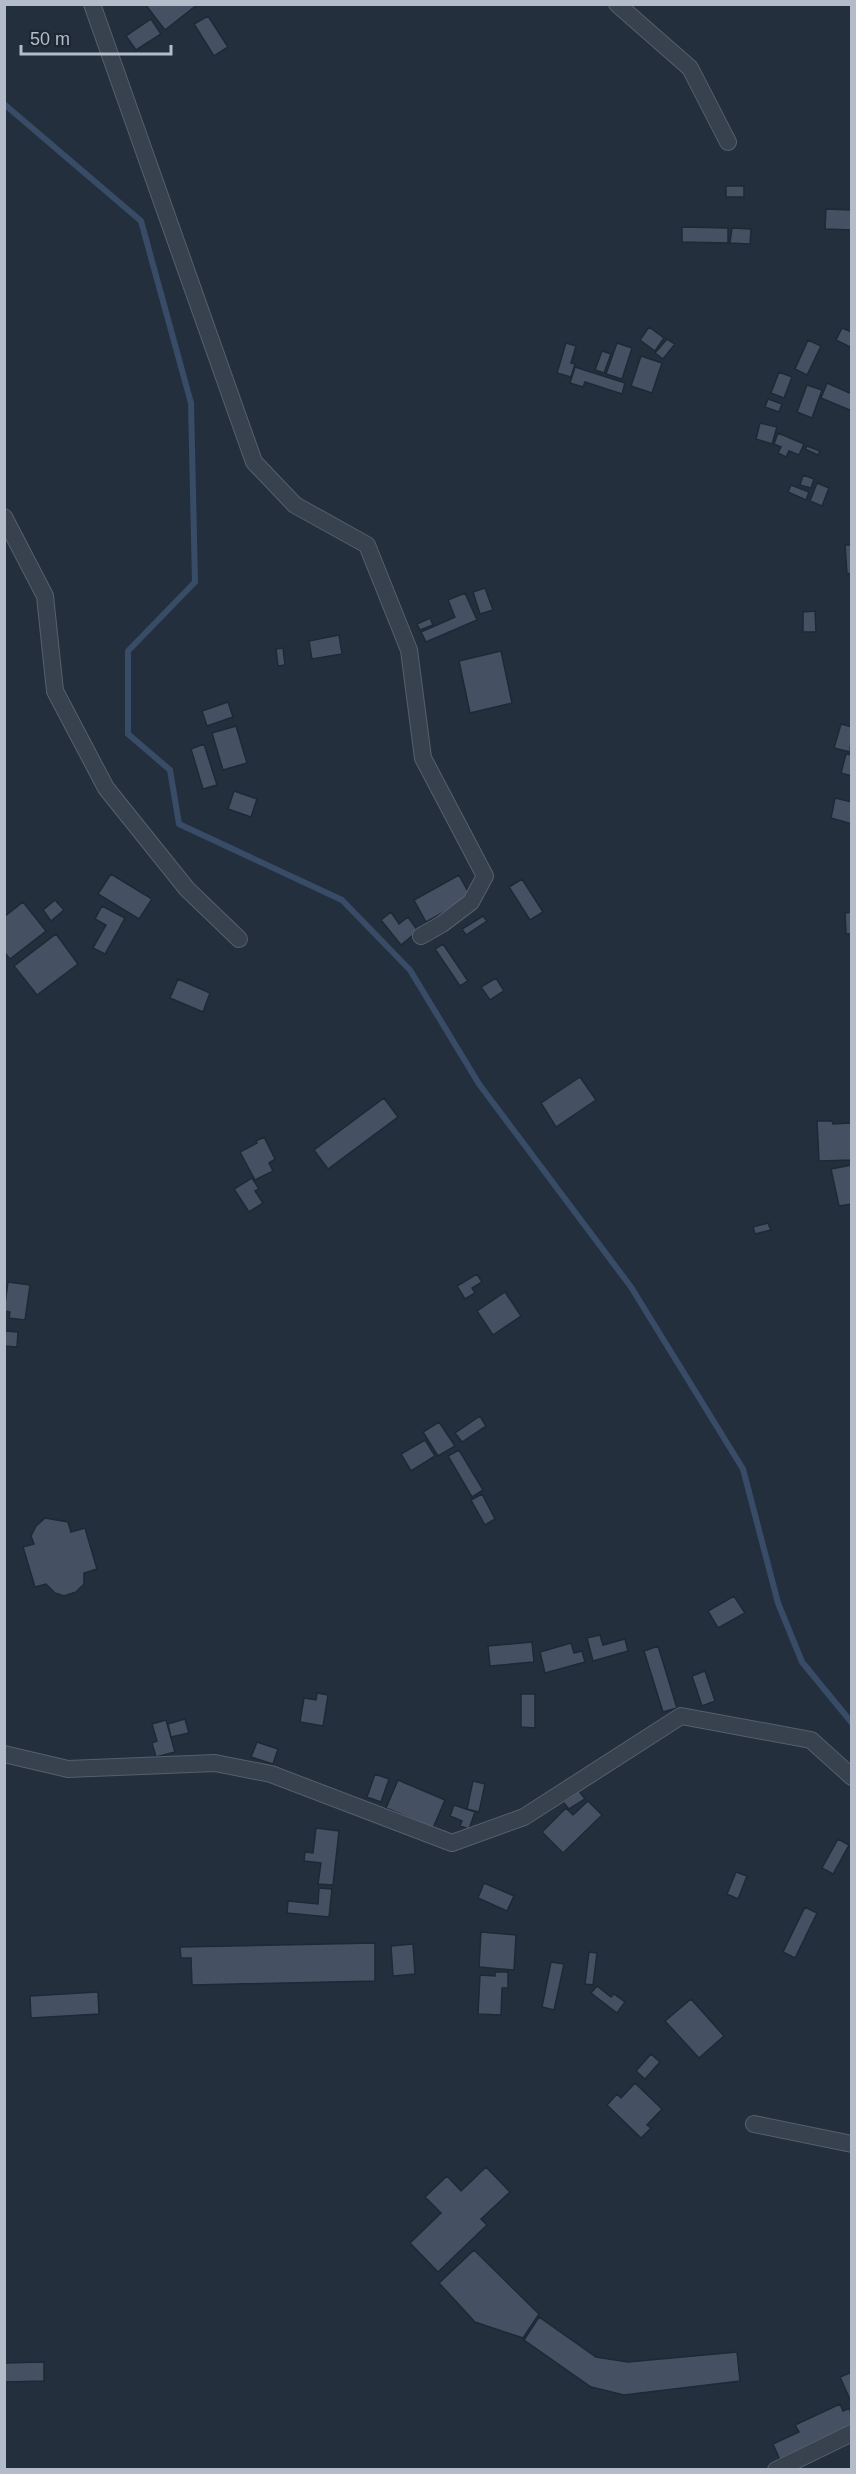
<svg xmlns="http://www.w3.org/2000/svg" width="856" height="2474" viewBox="0 0 856 2474" font-family="Arial,sans-serif">
	<style>
		.lines { fill: none; stroke-linecap: round; stroke-linejoin: round }
		.stream { stroke: #394c67; stroke-width: 6 }
		.building { fill: #455162; stroke: #1f2835; stroke-width: 1.5 }
		.minor-casing { stroke: #565f6c; stroke-width: 18 }
		.minor { stroke: #38414e; stroke-width: 16 }
	</style>
	<rect width="100%" height="100%" fill="#242f3e"/>
	<g class="lines">
		<!-- stream -->
		<path class="stream" d="M4,104L141,221L191,403L195,582L128,651V734L170,770L179,824L342,900L410,970L479,1084L631,1287L743,1469L778,1603L802,1662L852,1723"/>
	</g>
	<!-- building -->
	<path class="building" d="M145,4H198L165,30Z
		M208,16L228,47L214,56L194,24Z
		M151,19L161,34L136,50L126,36Z
		M726,186H744V197H726Z
		M826,209L852,210V230L825,229Z
		M682,227L728,228V243L682,242Z
		M732,228L751,229L750,244L730,243Z
		M649,327L664,338L655,351L640,340Z
		M842,328L852,332V348L836,340Z
		M667,339L675,344L663,359L655,353Z
		M808,340L821,346L807,375L795,369Z
		M566,343L576,346L571,363L575,364L571,377L557,373Z
		M617,343L632,348L622,379L606,374Z
		M602,351L611,354L604,373L595,370Z
		M641,356L662,363L652,393L631,386Z
		M575,367L625,383L622,394L585,382L583,387L570,383Z
		M779,372L792,377L784,398L771,393Z
		M827,383L852,394V411L821,398Z
		M807,385L822,390L812,418L797,412Z
		M768,399L782,404L779,412L765,407Z
		M760,423L777,427L772,444L756,439Z
		M778,433L804,444L799,455L789,451L786,457L778,453L781,447L774,444Z
		M807,446L820,451L818,455L805,449Z
		M803,475L814,479L811,488L800,485Z
		M817,483L829,488L822,506L810,501Z
		M791,485L809,492L806,500L788,492Z
		M845,545H852V573L847,574Z
		M485,588L493,610L480,614L473,592Z
		M465,593L477,620L426,642L421,632L455,617L448,600Z
		M815,611L816,632H803V612Z
		M430,618L433,625L420,630L417,624Z
		M339,635L342,654L312,659L309,641Z
		M283,648L285,665L278,666L276,649Z
		M501,651L512,703L470,713L459,661Z
		M228,702L233,717L207,726L202,711Z
		M841,724L852,727L850,752L834,748Z
		M236,726L247,763L223,770L212,733Z
		M204,744L217,785L203,789L191,749Z
		M846,754L852,755V776L841,773Z
		M234,791L257,799L251,817L228,809Z
		M835,798L852,802V824L831,818Z
		M111,874L152,899L139,919L98,894Z
		M459,875L471,897L426,922L414,900Z
		M522,879L543,912L530,920L509,887Z
		M55,900L64,910L51,921L43,910Z
		M23,902L46,931L10,959L4,952V917Z
		M102,906L125,918L105,954L93,948L106,925L95,919Z
		M391,912L399,924L408,917L418,931L401,945L381,920Z
		M852,912V934H846L845,913Z
		M483,916L487,921L466,935L462,929Z
		M56,934L78,964L37,995L14,966Z
		M443,944L468,981L460,986L435,949Z
		M496,978L504,991L490,1000L481,987Z
		M178,979L210,993L203,1012L170,998Z
		M580,1077L596,1100L556,1127L541,1103Z
		M384,1098L398,1117L328,1169L314,1150Z
		M817,1121H832L833,1124L851,1123L852,1160L819,1161Z
		M264,1137L275,1159L269,1163L273,1171L255,1180L240,1152L257,1143L256,1141Z
		M852,1165V1204L839,1206L831,1169Z
		M252,1178L259,1189L255,1191L263,1203L249,1212L234,1189Z
		M768,1223L771,1230L755,1234L753,1227Z
		M477,1274L482,1282L472,1288L475,1293L465,1299L457,1286Z
		M8,1282L30,1285L25,1320L9,1318L10,1312L4,1311Z
		M505,1292L521,1316L493,1335L477,1311Z
		M4,1331L18,1332L17,1347L4,1346Z
		M480,1416L486,1426L462,1442L455,1433Z
		M439,1422L455,1446L438,1456L423,1432Z
		M425,1440L435,1456L411,1471L401,1454Z
		M459,1450L483,1490L472,1497L448,1456Z
		M482,1494L495,1519L485,1525L471,1500Z
		M45,1518L68,1522L71,1532L85,1528L97,1569L84,1573V1584L76,1592L64,1596L55,1593L46,1584L35,1587L23,1547L34,1544L31,1536L36,1526Z
		M734,1596L745,1613L718,1628L708,1611Z
		M600,1635L603,1645L625,1639L628,1651L593,1661L587,1638Z
		M532,1642L534,1662L490,1666L488,1646Z
		M571,1643L574,1653L582,1651L585,1662L545,1673L540,1652Z
		M658,1646L677,1708L663,1712L644,1651Z
		M705,1671L715,1701L702,1706L692,1676Z
		M317,1693L328,1695L323,1726L300,1722L304,1698L316,1700Z
		M521,1694H535V1728L521,1727Z
		M185,1719L189,1733L171,1737L168,1724Z
		M166,1720L175,1752L156,1757L152,1743L157,1741L152,1724Z
		M257,1742L278,1749L273,1764L251,1757Z
		M375,1774L389,1779L381,1802L367,1797Z
		M398,1780L445,1800L433,1828L386,1808Z
		M473,1781L485,1784L479,1812L467,1809Z
		M579,1791L585,1799L569,1809L563,1802Z
		M588,1801L602,1815L563,1853L542,1832L566,1808L573,1815Z
		M454,1805L475,1812L469,1829L460,1826L462,1821L450,1816Z
		M316,1828L339,1831L333,1885L318,1884L321,1863L304,1861L305,1852L313,1853Z
		M838,1839L849,1845L833,1874L822,1868Z
		M736,1872L747,1876L738,1899L727,1894Z
		M484,1883L514,1896L507,1911L478,1898Z
		M319,1888L332,1889L329,1917L287,1913L288,1901L318,1904Z
		M805,1907L817,1913L795,1958L783,1952Z
		M481,1932L516,1935L514,1970L479,1967Z
		M375,1943V1981L192,1985L191,1958H181L180,1947Z
		M413,1944L415,1974L393,1976L391,1946Z
		M589,1952L597,1953L593,1985L585,1984Z
		M551,1962L564,1964L554,2010L542,2007Z
		M495,1972H508V1988H502L501,2015L478,2014L480,1975L495,1976Z
		M597,1986L611,1997L614,1994L625,2002L617,2013L591,1993Z
		M98,1992L99,2014L31,2018L30,1996Z
		M691,1999L724,2036L699,2058L665,2021Z
		M651,2054L660,2062L645,2079L636,2071Z
		M635,2083L662,2109L647,2125L651,2128L641,2138L607,2105L617,2094L621,2098Z
		M486,2167L510,2192L481,2219L487,2225L438,2272L410,2243L441,2213L425,2197L447,2176L461,2191Z
		M474,2250L539,2314L523,2338L475,2322L439,2283Z
		M539,2317L596,2357L628,2362L737,2352L740,2381L624,2395L591,2387L524,2340Z
		M44,2362V2381L4,2382V2363Z
		M852,2372V2404L840,2377Z
		M840,2404L843,2411L850,2408L852,2426L780,2460L773,2444L799,2432L795,2425Z"/>
	<g class="lines">
		<!-- minor casing -->
		<g class="minor-casing">
			<path id="minor" d="M92,4L254,462L295,505L367,545L409,650L423,758L485,876L471,902L442,924L421,936
				M617,4L690,68L728,142
				M4,517L45,596L55,691L106,788L187,889L239,939
				M4,1754L68,1769L215,1763L271,1774L452,1843L524,1817L681,1716L811,1740L852,1777
				M754,2124L852,2144
				M776,2470L852,2433"/>
		</g>
		<!-- minor -->
		<use href="#minor" class="minor"/>
	</g>
	<!-- border -->
	<rect width="856" height="2474" fill="none" stroke="#b4bcc9" stroke-width="12"/>
	<!-- scale -->
	<path d="M21 45v9h150v-9" fill="none" stroke="#b4bcc9" stroke-width="3"/>
	<text x="30" y="45" font-size="18" fill="#b4bcc9" stroke="#1d2633" stroke-width="4.5" paint-order="stroke">50 m</text>
</svg>
